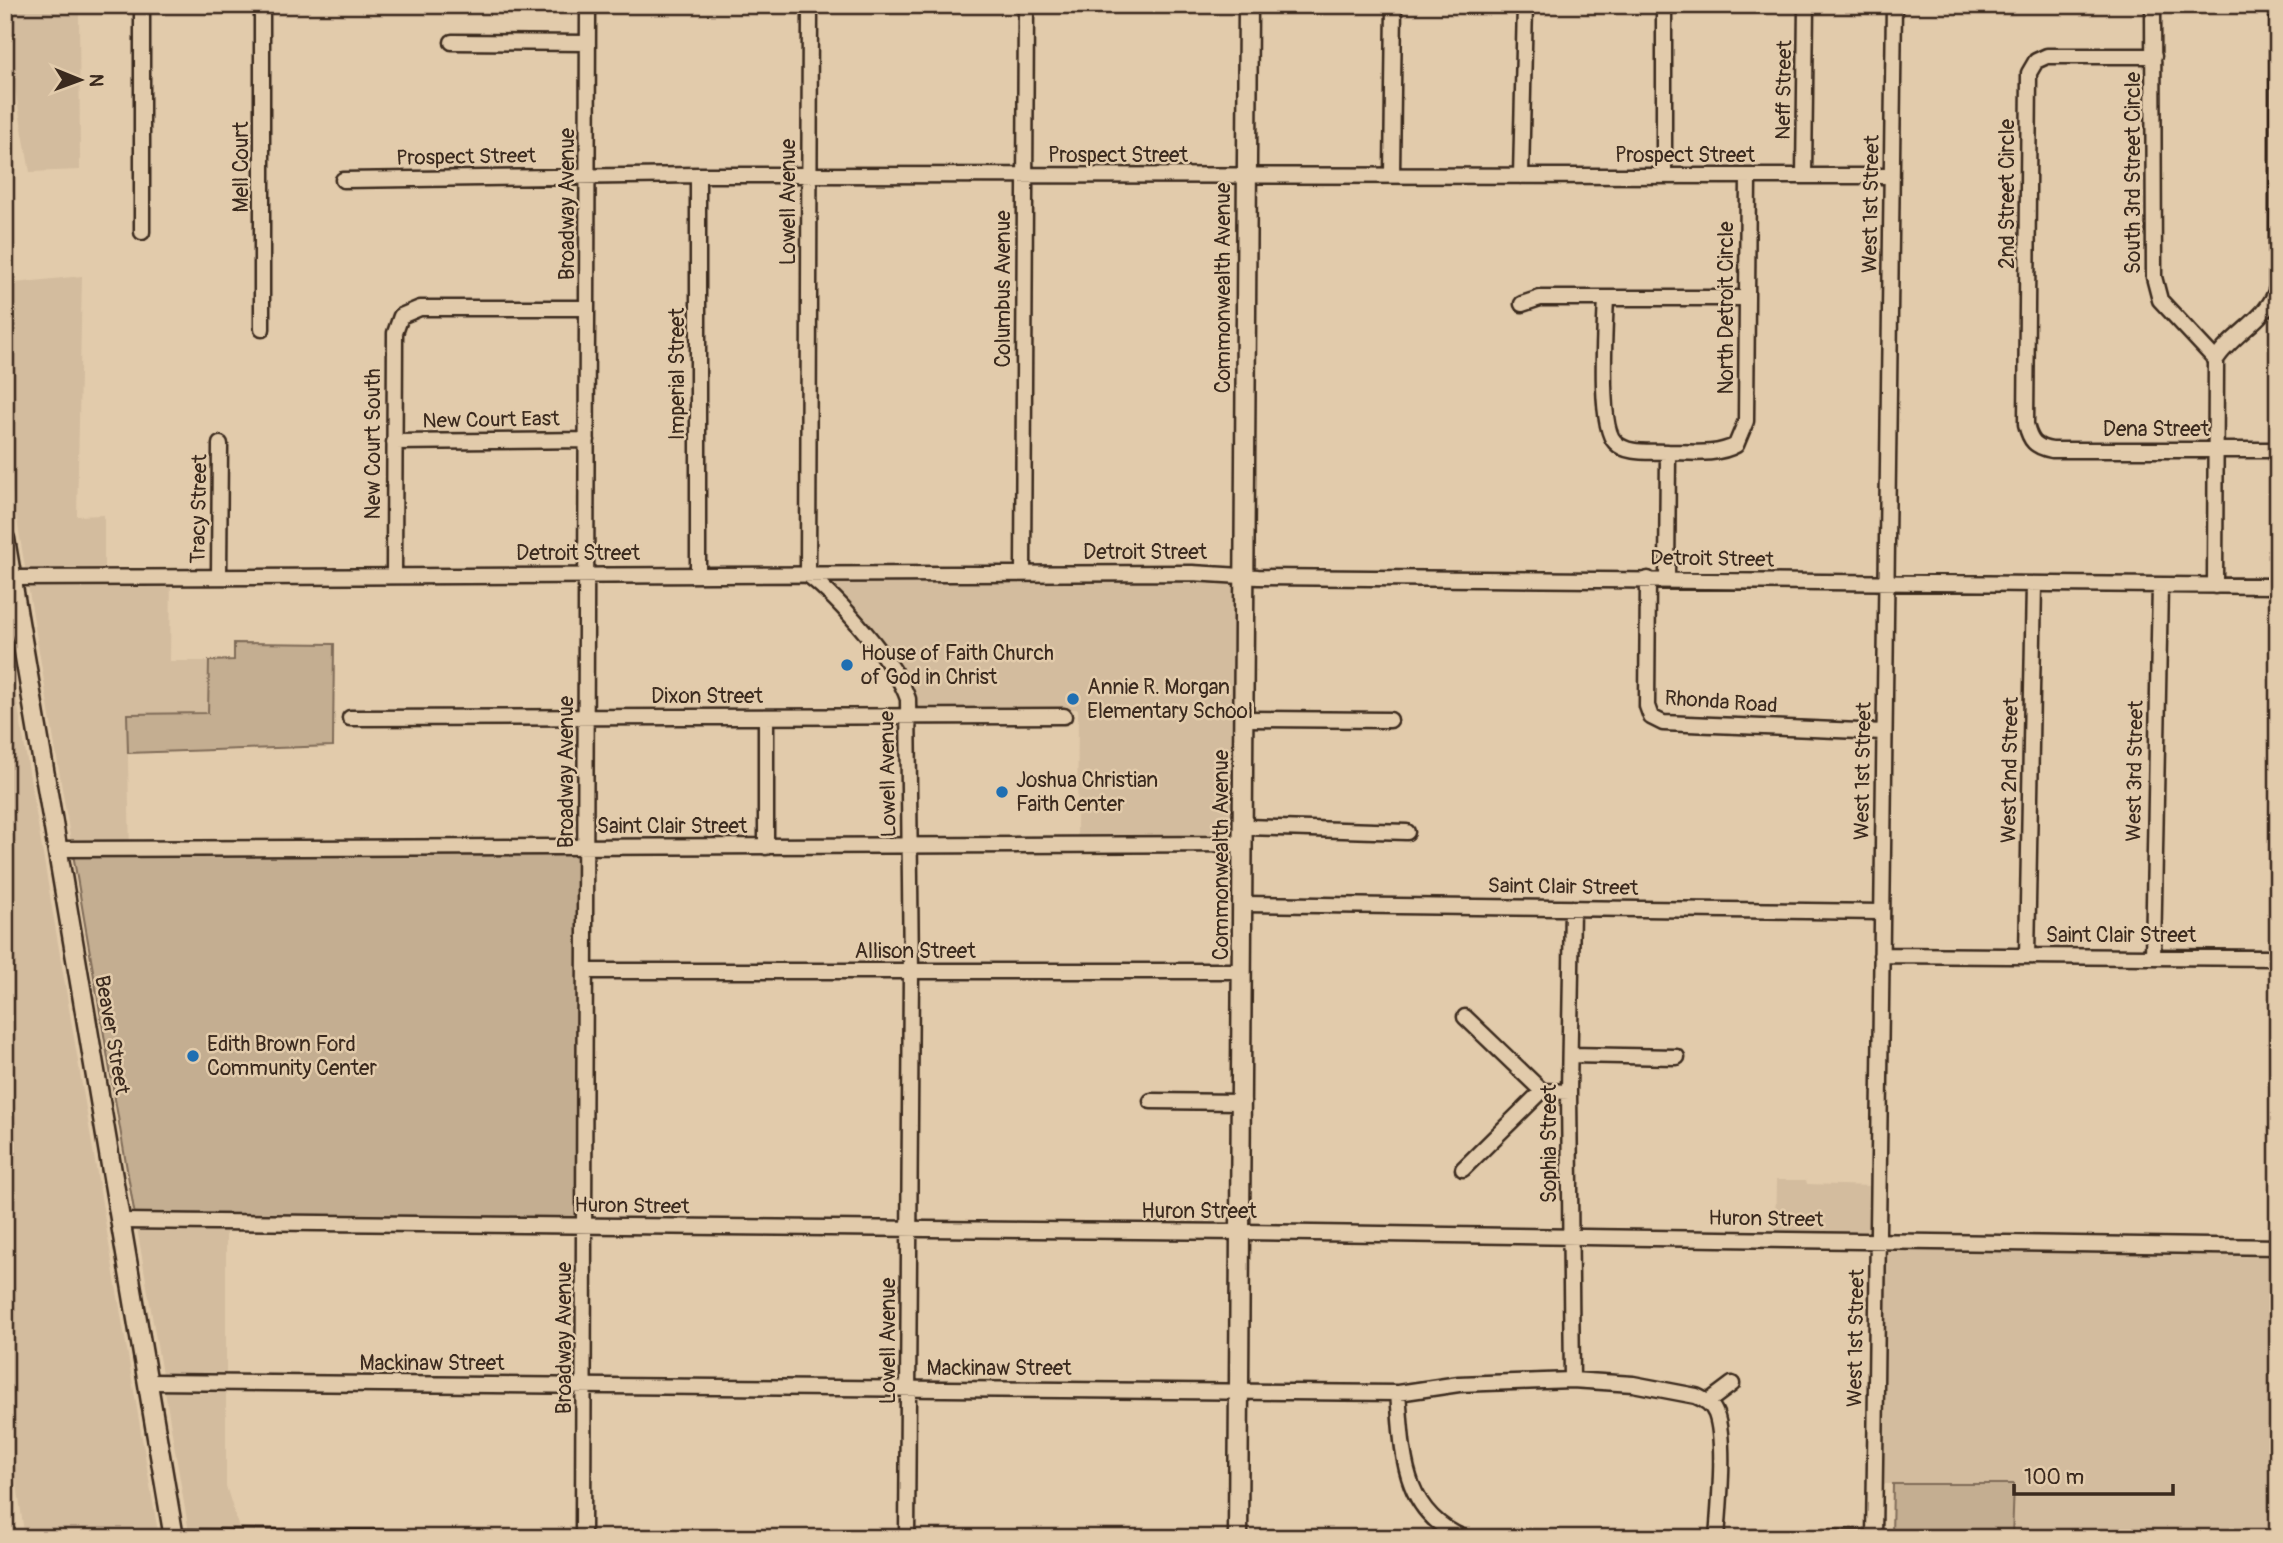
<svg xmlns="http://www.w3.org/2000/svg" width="2283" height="1543" viewBox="0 0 2283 1543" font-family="Pangolin,sans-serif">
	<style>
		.built { fill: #d3bc9e }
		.green { fill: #c4ae91; stroke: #806c58; stroke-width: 2 }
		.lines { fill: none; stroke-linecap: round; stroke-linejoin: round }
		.minor-casing { stroke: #3b2a1e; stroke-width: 19 }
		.major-casing { stroke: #3b2a1e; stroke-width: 23 }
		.minor { stroke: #e2cbab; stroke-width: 14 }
		.major { stroke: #e2cbab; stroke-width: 18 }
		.poi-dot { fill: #1f6fb2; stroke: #e2cbab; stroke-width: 2.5 }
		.labels { text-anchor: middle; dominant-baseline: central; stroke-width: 5; stroke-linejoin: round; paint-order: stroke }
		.street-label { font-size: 21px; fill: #3b2a1e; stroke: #e2cbab }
		.poi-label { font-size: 21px; fill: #3b2a1e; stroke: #e2cbab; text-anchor: start }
	</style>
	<rect width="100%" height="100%" fill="#e2cbab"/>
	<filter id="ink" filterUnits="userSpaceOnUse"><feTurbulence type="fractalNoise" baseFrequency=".0143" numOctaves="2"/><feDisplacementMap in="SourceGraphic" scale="14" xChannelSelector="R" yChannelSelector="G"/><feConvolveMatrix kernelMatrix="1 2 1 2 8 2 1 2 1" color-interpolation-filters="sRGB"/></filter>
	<g filter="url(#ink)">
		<!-- built -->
		<path class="built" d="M5,5H79L80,170L30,172L5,34Z
			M1810,5H1889V12L1810,14Z
			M82,276L77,516L104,515V570H171L170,661H209L208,713L127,714L130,854H73L5,448V284Z
			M1235,579L1233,835L1077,836L1078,709L913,712L912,690L905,676L822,581Z
			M5,630L103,1209L159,1538H25L5,1406Z
			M1776,1180H1806L1807,1184L1873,1186L1872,1235H1775Z
			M135,1216L226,1219V1486L242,1538H190Z
			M1884,1247L2278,1252V1538H2012L2013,1484H1880Z"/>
		<!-- green -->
		<path class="green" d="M234,643L334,644L333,746L128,753L127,714L208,713L209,661L234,660Z
			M581,853V1221L135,1216L73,854Z
			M1893,1484H2014L2012,1538H1892Z"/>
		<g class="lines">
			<!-- minor casing -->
			<g class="minor-casing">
				<path id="minor" d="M142,5V232
					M262,5V329
					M810,5L808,575C839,599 896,663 908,699L911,972L907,1538
					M2153,5L2154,277L2160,300L2216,360
					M452,42L588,43
					M2154,56H2047L2036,61L2029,73L2026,424C2030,441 2035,447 2052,450H2278
					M1392,175L1394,5
					M1521,176L1525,5
					M1664,176V5
					M1804,176L1806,5
					M343,180L698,175L1892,176
					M1606,298C1605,326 1598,426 1615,442C1627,455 1650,451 1667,452C1689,452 1717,456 1736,445L1746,421L1748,176
					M1522,304L1540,298H1746
					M394,442L587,440
					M1023,573L1026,5
					M698,574V175
					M394,575L395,333L401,316L420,308H587
					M219,576L220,444
					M12,578L1192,573L1258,577L2278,586
					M1648,579L1647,706L1651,717L1663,723L1884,732
					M1667,580L1668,452
					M2215,586L2216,360C2231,334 2271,317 2277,287L2278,5
					M350,718L1064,716
					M1244,719L1390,720
					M1244,827L1407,832
					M766,847V718
					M58,849L1244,844
					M1244,904L1881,912
					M1572,908L1569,1092L1572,1380
					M1881,955L2278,958
					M2027,956L2034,584
					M2153,957L2160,585
					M587,971H1243
					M1465,1017L1542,1091L1569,1092
					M1570,1055L1677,1057
					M1151,1101L1243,1102
					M1463,1169L1542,1091
					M120,1221L1242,1232L2278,1247
					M148,1382L1398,1393L1459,1384L1572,1380L1633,1384L1696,1396C1705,1400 1712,1404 1716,1414C1726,1441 1719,1508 1717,1538
					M1398,1393C1403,1453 1401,1511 1464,1538
					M1708,1402L1732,1384
					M174,1537L401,1538
					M583,1538L588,5
					M1749,1538H1874
					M1874,1538L1894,5"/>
			</g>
			<!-- major casing -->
			<g class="major-casing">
				<path id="major" d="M5,539L174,1538
					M1238,1538L1248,5"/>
			</g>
			<!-- minor -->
			<use href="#minor" class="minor"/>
			<!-- major -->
			<use href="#major" class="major"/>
		</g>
	</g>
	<!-- markers -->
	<g class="poi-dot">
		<circle cx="847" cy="665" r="7"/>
		<circle cx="1073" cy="699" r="7"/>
		<circle cx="1002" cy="792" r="7"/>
		<circle cx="193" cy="1056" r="7"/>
	</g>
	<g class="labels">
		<!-- street labels -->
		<g class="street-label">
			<text transform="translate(1784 90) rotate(-89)">Neff Street</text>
			<text x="1118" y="155">Prospect Street</text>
			<text x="1685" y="155">Prospect Street</text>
			<text transform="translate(466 157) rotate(-1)">Prospect Street</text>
			<text transform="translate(241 167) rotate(-90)">Mell Court</text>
			<text transform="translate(2133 173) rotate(-90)">South 3rd Street Circle</text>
			<text transform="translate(2007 194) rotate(-90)">2nd Street Circle</text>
			<text transform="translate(788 202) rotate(-90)">Lowell Avenue</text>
			<text transform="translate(567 204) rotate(-90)">Broadway Avenue</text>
			<text transform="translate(1871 204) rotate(-89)">West 1st Street</text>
			<text transform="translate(1223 288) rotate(-90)">Commonwealth Avenue</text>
			<text transform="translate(1003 289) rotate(-90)">Columbus Avenue</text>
			<text transform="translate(1726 308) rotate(-90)">North Detroit Circle</text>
			<text transform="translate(677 374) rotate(-90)">Imperial Street</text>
			<text transform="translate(491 420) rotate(-1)">New Court East</text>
			<text x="2156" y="429">Dena Street</text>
			<text transform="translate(373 444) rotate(-90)">New Court South</text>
			<text transform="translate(199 509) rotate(-89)">Tracy Street</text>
			<text x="1145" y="552">Detroit Street</text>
			<text x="578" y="553">Detroit Street</text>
			<text transform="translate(1712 559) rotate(1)">Detroit Street</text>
			<text x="707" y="696">Dixon Street</text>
			<text transform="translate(1721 702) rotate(4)">Rhonda Road</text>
			<text transform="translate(2010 770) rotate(-89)">West 2nd Street</text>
			<text transform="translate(1863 771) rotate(-89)">West 1st Street</text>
			<text transform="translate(2135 771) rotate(-89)">West 3rd Street</text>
			<text transform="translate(566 772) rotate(-90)">Broadway Avenue</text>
			<text transform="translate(888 774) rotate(-91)">Lowell Avenue</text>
			<text x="672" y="826">Saint Clair Street</text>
			<text transform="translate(1221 855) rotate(-90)">Commonwealth Avenue</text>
			<text transform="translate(1563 887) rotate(1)">Saint Clair Street</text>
			<text x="2121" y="935">Saint Clair Street</text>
			<text x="915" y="951">Allison Street</text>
			<text transform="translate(112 1035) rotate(80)">Beaver Street</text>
			<text transform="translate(1549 1144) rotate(-90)">Sophia Street</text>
			<text transform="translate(632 1206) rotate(1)">Huron Street</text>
			<text x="1199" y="1211">Huron Street</text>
			<text transform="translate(1766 1219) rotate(1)">Huron Street</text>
			<text transform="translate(564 1338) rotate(-90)">Broadway Avenue</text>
			<text transform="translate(1856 1338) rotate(-89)">West 1st Street</text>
			<text transform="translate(888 1341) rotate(-90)">Lowell Avenue</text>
			<text x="432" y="1363">Mackinaw Street</text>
			<text x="999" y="1368">Mackinaw Street</text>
		</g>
		<!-- poi labels -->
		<g class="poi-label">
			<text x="861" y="653">House of Faith Church<tspan x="861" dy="24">of God in Christ</tspan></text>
			<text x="1087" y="687">Annie R. Morgan<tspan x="1087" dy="24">Elementary School</tspan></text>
			<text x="1016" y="780">Joshua Christian<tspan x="1016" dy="24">Faith Center</tspan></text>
			<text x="207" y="1044">Edith Brown Ford<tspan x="207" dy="24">Community Center</tspan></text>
		</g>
	</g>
	<!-- margin -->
	<rect width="2283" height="1543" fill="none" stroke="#e2cbab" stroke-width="28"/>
	<rect x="14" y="14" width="2255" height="1515" fill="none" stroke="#3b2a1e" stroke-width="2.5" filter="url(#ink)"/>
	<!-- north arrow -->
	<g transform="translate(80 80) rotate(91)" stroke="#e2cbab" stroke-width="5" paint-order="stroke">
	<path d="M0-5L12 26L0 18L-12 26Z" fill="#3b2a1e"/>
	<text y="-10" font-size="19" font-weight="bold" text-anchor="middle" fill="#3b2a1e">N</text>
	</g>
	<!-- scale -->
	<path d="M2014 1484v10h159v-10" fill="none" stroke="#3b2a1e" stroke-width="3.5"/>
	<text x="2024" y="1484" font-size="21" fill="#3b2a1e" stroke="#e2cbab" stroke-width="5" paint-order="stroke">100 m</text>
</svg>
